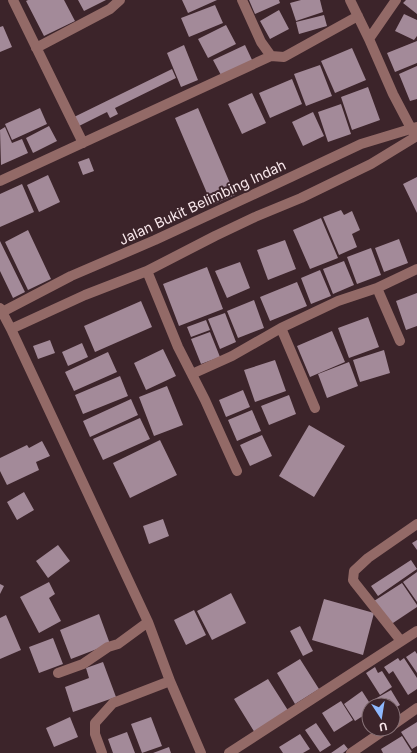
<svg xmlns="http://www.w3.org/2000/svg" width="417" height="753" viewBox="0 0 417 753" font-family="Inter,sans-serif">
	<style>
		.building { fill: #a38a99 }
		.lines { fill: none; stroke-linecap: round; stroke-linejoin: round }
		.minor { stroke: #936a67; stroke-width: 10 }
		.labels { text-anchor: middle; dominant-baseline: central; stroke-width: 4; stroke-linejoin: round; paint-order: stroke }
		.street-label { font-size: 14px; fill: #f8e7eb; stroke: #3c242a }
	</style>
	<rect width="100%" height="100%" fill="#3c242a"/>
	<!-- building -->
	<path class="building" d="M28,0H64L75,21L44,36L26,1Z
		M78,0H106L84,11Z
		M182,0H217L188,13Z
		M249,0H279L280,3L255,14Z
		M301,0H320L323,12L296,21L290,3Z
		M406,0H417V14L403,3Z
		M215,5L223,23L189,37L181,18Z
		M279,10L289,29L270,39L260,21Z
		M404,14L417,20V36L414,40L395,31Z
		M324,15L327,26L299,34L296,22Z
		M226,25L236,44L208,58L198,39Z
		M3,26L12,47L0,52V27Z
		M417,41V63L395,72L387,53Z
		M184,45L198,80L181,87L167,53Z
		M245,45L253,62L222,77L213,60Z
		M352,48L366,80L335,93L321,61Z
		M320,65L332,96L306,106L294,74Z
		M417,66V99L410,101L399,74Z
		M172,69L176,78L115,108L118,114L110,118L107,112L79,126L74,117Z
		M292,79L302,104L270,118L259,93Z
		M368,87L380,120L352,130L341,97Z
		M252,93L266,123L242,134L228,104Z
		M341,104L351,134L328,142L318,112Z
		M40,108L47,124L12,140L5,124Z
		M198,108L235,195L212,205L175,118Z
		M313,112L324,136L303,146L292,122Z
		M49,126L57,141L33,153L26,138Z
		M5,127L12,143L22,139L28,153L1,165L0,130Z
		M89,158L94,171L83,175L78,162Z
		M48,175L60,202L39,212L27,185Z
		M417,177V213L403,184Z
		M22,184L34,212L0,227V194Z
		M341,210L344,215L352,211L360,230L352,234L357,247L339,255L323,217Z
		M321,218L338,258L310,269L293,230Z
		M28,230L51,279L28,290L5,242Z
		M399,239L408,263L384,272L375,248Z
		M285,240L296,269L268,280L257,250Z
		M0,241L25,292L13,298L0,271Z
		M371,248L381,275L357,284L347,257Z
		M344,261L354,285L333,294L323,269Z
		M240,262L250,288L227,298L215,271Z
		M207,267L223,309L179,326L163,284Z
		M320,270L331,296L311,304L301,278Z
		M297,282L307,306L270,321L260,297Z
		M417,293V326L406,330L396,301Z
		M254,300L264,328L238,338L227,311Z
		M141,301L152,327L95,352L84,326Z
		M225,313L236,342L220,349L208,319Z
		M368,317L379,347L349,358L338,328Z
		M206,320L210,330L191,337L187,327Z
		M332,331L345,362L310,377L297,346Z
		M210,332L220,357L201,364L191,339Z
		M50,340L55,353L38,359L33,346Z
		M82,343L88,357L68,366L62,352Z
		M163,349L176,376L146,390L134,363Z
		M384,350L390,373L360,382L353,360Z
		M108,352L117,372L74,391L65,372Z
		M275,360L286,391L255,402L244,370Z
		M349,362L358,386L327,398L318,374Z
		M120,376L128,396L83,414L75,395Z
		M167,386L183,425L154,436L139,397Z
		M243,390L250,407L226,417L219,400Z
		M289,395L296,414L269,425L261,406Z
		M131,399L138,415L90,437L83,421Z
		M252,410L261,431L237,441L228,420Z
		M140,418L150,439L103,460L93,439Z
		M309,425L345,446L314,497L279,476Z
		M262,435L272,456L250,466L240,445Z
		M160,440L177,475L130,498L113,463Z
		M42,441L50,456L36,462L39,470L7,485L0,471V458L27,445L29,448Z
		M24,492L34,510L17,520L7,502Z
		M163,519L169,536L149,544L143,526Z
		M417,540V550L412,543Z
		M58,545L70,561L48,578L36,561Z
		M411,560L417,569L378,596L371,586Z
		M417,572V602L403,582Z
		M49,582L55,594L49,598L61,621L39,633L20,597Z
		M402,583L417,605V607L390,625L374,601Z
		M0,584L4,586L0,594Z
		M231,593L246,623L212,640L197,611Z
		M324,599L374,613L363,655L312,640Z
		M194,610L206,635L186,645L174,620Z
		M99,614L110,644L71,659L60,630Z
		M6,615L21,650L0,659V618Z
		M300,626L313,651L303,656L290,631Z
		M53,638L63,664L39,673L29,647Z
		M415,651L417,654V673L406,657Z
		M398,658L400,661L404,658L417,678V689L408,695L393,671L389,674L384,667Z
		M300,659L319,689L295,704L277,673Z
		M103,662L116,697L73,712L65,687L89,678L86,668Z
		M375,667L378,673L382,671L392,687L380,695L366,673Z
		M268,679L289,712L255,733L234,699Z
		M391,690L400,705L393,709V705H379L375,699Z
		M362,691L371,705H369V712L355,721L344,704Z
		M341,701L353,720L334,732L322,713Z
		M369,716V729H368L362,721Z
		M70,717L78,737L54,747L46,728Z
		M151,717L162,746L142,753L131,724Z
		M417,722V746L412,749L401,732Z
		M316,723L331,745L320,752L305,730Z
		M127,732L135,753H113L108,739Z
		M300,734L310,749L303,753H283L279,747Z
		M402,736L412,752L410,753H383L381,749Z
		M344,744L348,749L343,753H331Z
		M169,747L171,753H153Z"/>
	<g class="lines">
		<!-- minor -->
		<path class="minor" d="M13,0L83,143
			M242,0L261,42L271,56L284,57L358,16
			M350,0L369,39L393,94L414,134
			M369,39L396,0
			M36,48L110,9L120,0
			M0,181L271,56
			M147,271L178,347L205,400L237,471
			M377,288L400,341
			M0,308L11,329L148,622L170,681L201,753
			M2,312L71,276L155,240L291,177L361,144L417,127
			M281,328L315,408
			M11,329L85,295L147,271L215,236L255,217L301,198L371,164L417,136
			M192,374L232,356L281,328L338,301L377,288L417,269
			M401,641L355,583L353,580L354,571L368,558L417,524
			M58,673L83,664L108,647L118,644L148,622
			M393,725L417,708
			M102,753L95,734V723L113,703L170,681
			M229,753L417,631
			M351,753L386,729"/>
	</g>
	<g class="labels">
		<!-- street labels -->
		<g class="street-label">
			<text transform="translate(202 202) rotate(-25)">Jalan Bukit Belimbing Indah</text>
		</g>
	</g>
	<!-- north arrow -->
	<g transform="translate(381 717) rotate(168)"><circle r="19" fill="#3c242a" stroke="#877277"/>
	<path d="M0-3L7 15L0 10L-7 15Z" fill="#8eb8fd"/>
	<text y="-6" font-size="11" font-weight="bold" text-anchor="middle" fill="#f8e7eb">U</text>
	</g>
</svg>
